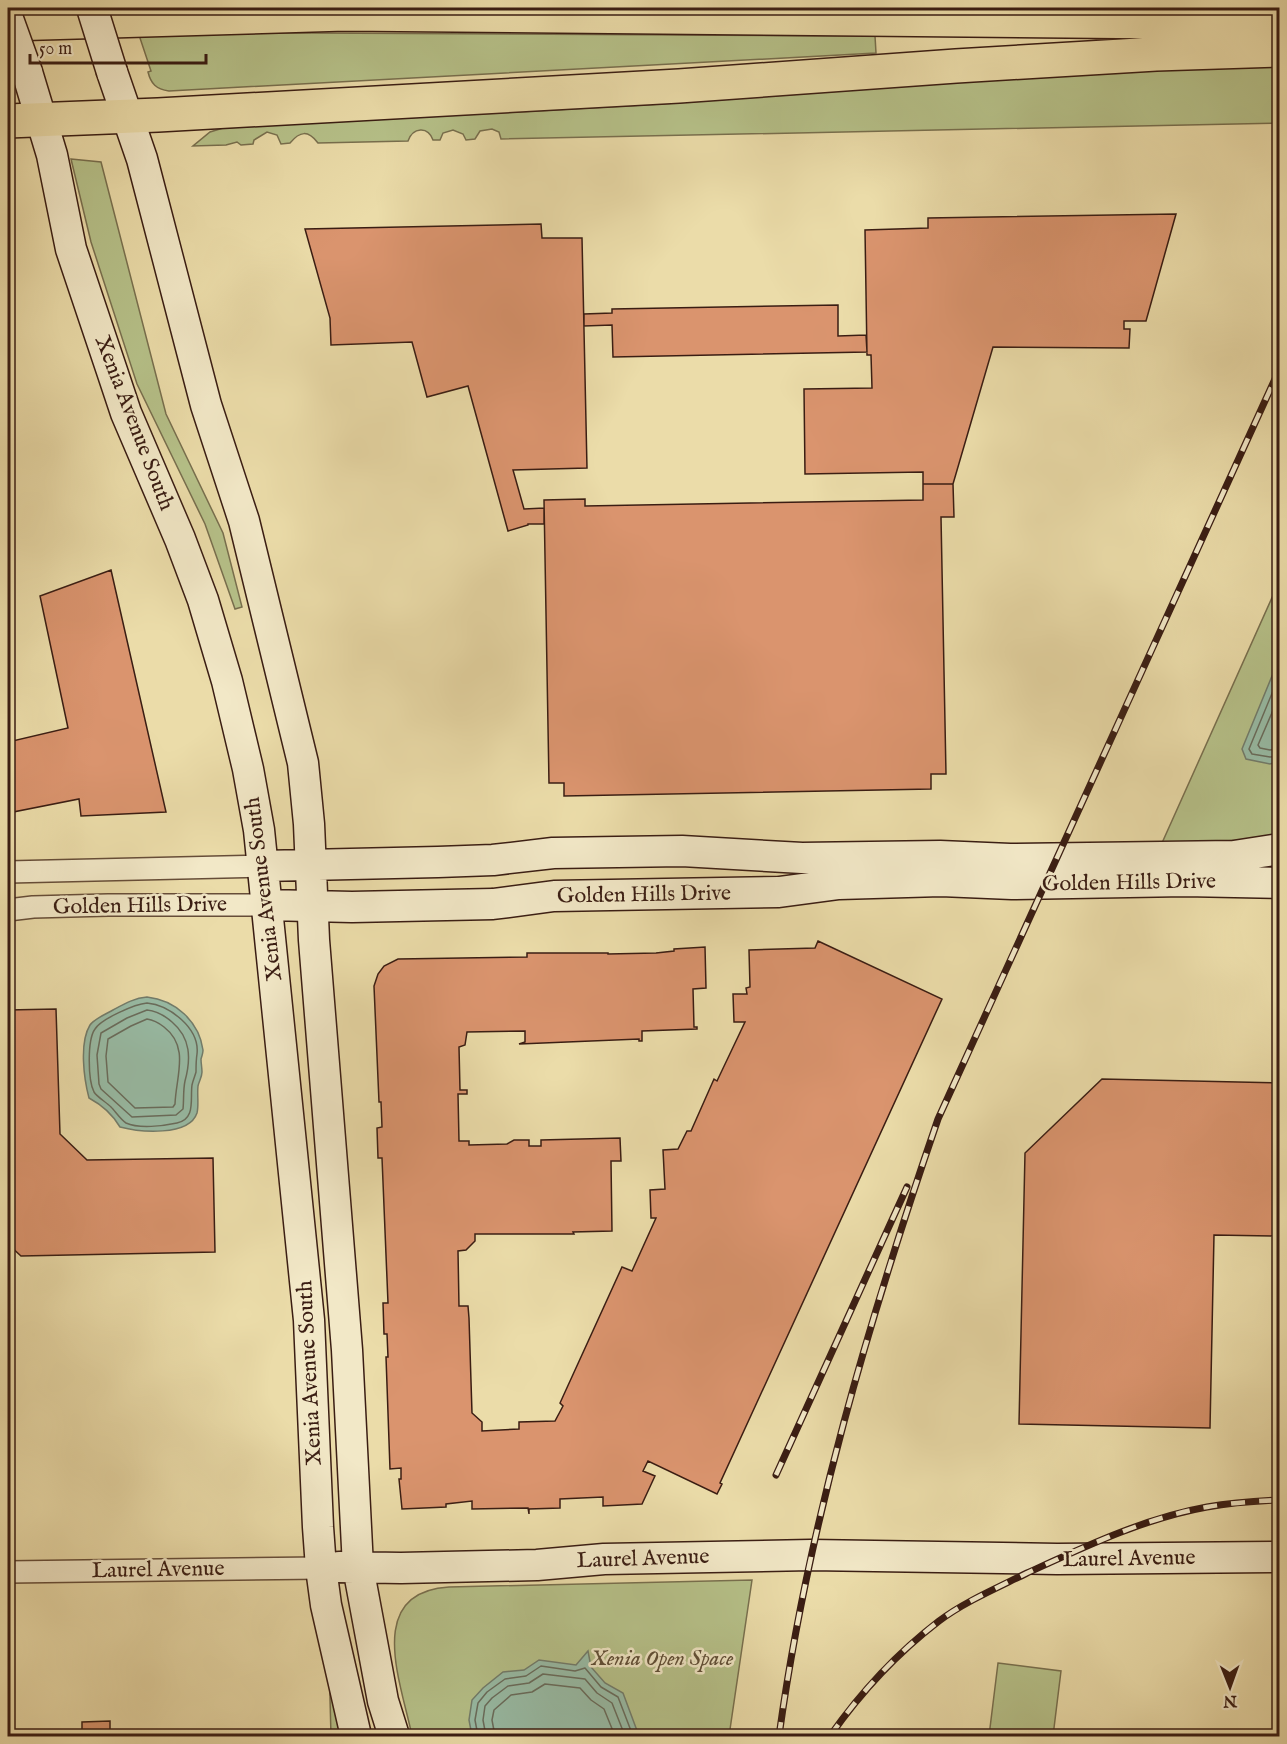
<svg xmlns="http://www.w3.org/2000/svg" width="1287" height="1744" viewBox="0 0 1287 1744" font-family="'IM FELL English',serif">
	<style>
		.green { fill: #b6c189; stroke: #786f4e; stroke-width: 1.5 }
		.water { fill: #98bca6; stroke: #727c6b; stroke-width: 1.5 }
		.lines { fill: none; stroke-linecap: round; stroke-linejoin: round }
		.shore { stroke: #696c5c; stroke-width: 1.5 }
		.building { fill: #da946e; stroke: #3a1d13; stroke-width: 1.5 }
		.street-casing { stroke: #664d38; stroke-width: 24 }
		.secondary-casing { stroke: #3a1d13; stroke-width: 33 }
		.highway-casing { stroke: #3a1d13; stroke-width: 36 }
		.street { stroke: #f2e8c7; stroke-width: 21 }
		.secondary { stroke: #f2e8c7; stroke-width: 30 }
		.highway { stroke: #ebdca9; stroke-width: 33 }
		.rail-casing { stroke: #3a1d13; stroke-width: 7 }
		.rail { stroke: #f2e8c7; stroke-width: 4.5; stroke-dasharray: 14; stroke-linecap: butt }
		.secondary-bridge-casing { stroke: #3a1d13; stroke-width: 33; stroke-linecap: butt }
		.secondary-bridge { stroke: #f2e8c7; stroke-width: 30 }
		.labels { text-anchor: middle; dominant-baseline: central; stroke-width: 5; stroke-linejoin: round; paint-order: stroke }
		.street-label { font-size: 22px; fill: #3a1d13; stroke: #f2e8c7 }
		.park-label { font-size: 22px; font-style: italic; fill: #5f4e36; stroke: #f2e8c7 }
	</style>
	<rect width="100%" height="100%" fill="#ebdca9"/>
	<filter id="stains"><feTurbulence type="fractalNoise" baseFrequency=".00333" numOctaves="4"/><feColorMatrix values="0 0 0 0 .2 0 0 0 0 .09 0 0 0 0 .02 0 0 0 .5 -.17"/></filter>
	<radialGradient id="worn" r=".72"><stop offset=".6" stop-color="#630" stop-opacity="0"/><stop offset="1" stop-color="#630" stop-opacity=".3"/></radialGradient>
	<!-- green -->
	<path class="green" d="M138,32L875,36L876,53L169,91C156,89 151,84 148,72L151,71Z
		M1279,59V123L501,139L499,132L492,129L480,131L475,139L466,140L463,134L453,130L443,133L440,140H433C428,126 413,127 408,141L318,143C308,130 300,131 290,143L281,144L277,135L267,132L254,140L253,144L241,145L237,142L226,145L193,146L210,132L223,128L661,104Z
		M71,159L101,162L166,414L223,533L242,607L235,609L205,524L137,384L91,242Z
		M1279,582V839L1162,843Z
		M752,1580L729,1736H412C402,1685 363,1592 449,1587Z
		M329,1661L349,1736H331Z
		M998,1663L1061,1671L1053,1736H989Z"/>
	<!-- water -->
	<path class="water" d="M1279,659V761L1270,764L1246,759L1242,749Z
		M147,997C175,1000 199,1021 203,1050C203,1053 202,1056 201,1059C201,1063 202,1068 202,1072C202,1077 199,1081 198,1086C197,1095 199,1105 197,1113C189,1137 139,1132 120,1127C113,1115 102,1105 89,1098C84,1079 79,1043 90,1025C94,1019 106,1014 113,1010C124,1004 134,998 147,997Z
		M588,1651L591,1667L605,1683L623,1693L639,1736H472L469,1720L472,1700L483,1688L503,1672L524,1670L539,1660L576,1665Z"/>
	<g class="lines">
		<!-- shore -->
		<path class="shore" d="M1280,674L1249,749L1252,754L1270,757L1280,756
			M1280,694L1258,745L1260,748L1270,750L1280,748
			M147,1003C169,1005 200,1028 197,1054C196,1060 196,1066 196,1072C195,1076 193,1080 192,1085C190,1099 196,1119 177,1123C163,1126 139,1129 126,1123C121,1120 115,1111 111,1107C106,1102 97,1097 94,1092C88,1080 87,1040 95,1029C101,1019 135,1004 147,1003Z
			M147,1010C157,1011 164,1015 172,1022C191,1038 191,1059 185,1081C183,1090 184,1100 183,1109L176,1115L132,1117L101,1089L99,1084L97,1055L101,1033L127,1018Z
			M147,1019C154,1020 159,1023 164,1027C190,1047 176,1076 175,1104L173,1107L135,1108L108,1082L106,1056L108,1039L131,1026Z
			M478,1736L475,1720L478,1703L487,1692L505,1679L526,1676L541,1666L575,1671L585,1668L601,1687L618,1697L633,1736
			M486,1736L483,1720L485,1706L492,1698L508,1686L529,1683L543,1674L585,1679L597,1693L612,1703L625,1736
			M495,1736L492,1720L494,1710L511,1695L532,1692L545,1684L580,1688L591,1700L604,1709L615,1736"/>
	</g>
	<!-- building -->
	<path class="building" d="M1176,214L1146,321H1124V329H1130L1129,348L993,347L953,484H923V472L805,474L804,389L872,388L871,355H867L865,230L928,228V218Z
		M541,224L542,238H582L587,468L513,470L524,509L544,508V524H528V525L508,531L468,386L427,397L412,342L331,345L330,318L305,229Z
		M838,305V336L866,335L867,352L613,357L612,325L584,326V314L612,313V309Z
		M923,484H953L954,517H941L946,774H931V789L564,796V783H549L544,500L585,499V506L923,500Z
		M111,570L166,812L81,816L79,799L8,813V742L68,728L40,596Z
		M818,941L942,999L720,1483L722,1484L717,1494L648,1461L643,1471L655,1476L642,1504L603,1506V1497L560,1499V1508L529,1509V1514L528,1508L472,1509V1501L446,1504V1507L402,1509L399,1479H401V1468L390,1469L386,1357H388L387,1334H384L383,1303H388L382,1158H378L377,1128L382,1127L381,1102H379L374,986L378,974L384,966L398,959L527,957V953H608V954L656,953L674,951V949L705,947L706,988L693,989L694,1027H697V1029L642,1031V1041H639V1039L519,1044L525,1042V1031L467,1032L465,1045L459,1047L460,1090H467V1094H458L459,1141H469V1145L507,1144L514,1140H529V1146H541V1140L620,1138L621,1161H611L612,1231L573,1232L574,1234H475V1241L466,1250L458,1251L459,1306H468L469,1318L472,1413L482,1422V1431L519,1429V1422L555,1421L563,1406L560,1403L622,1267L632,1271L656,1218H651L650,1190L665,1189L663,1150L678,1149L687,1131H691L714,1079L717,1081L745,1022H734L733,994H747L746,988L750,987L749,950L815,948Z
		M56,1009L60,1134L87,1160L213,1158L215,1252L21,1256L8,1244V1010Z
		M1102,1079L1280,1083V1236L1214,1235L1210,1428L1019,1424L1025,1153Z
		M110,1721V1736H82V1722Z"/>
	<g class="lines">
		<!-- street casing -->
		<g class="street-casing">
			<path id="street" d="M8,872L263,866
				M8,910L33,907L108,905H267
				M8,1572L321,1568"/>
		</g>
		<!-- secondary casing -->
		<g class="secondary-casing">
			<path id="secondary" d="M27,72L52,155L71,249L112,371L126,413L180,539L203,600L227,681L248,769L259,830L309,1320L318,1527L321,1568L326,1605L356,1736
				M112,72L142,159L206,405L244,521L303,763L309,824L314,940L347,1350L358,1567L383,1701L394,1736
				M263,866L438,862L493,860L553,853L682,851L802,858L940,856L1010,859L1234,856L1280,849
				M267,905L352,907L493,904L554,896L779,892L839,884L941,881L1012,884L1185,881L1280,883
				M339,1567L401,1568L537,1565L604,1559L811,1555L1057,1559L1280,1557"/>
		</g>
		<!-- highway casing -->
		<g class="highway-casing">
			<path id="highway" d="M8,24L345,14L1280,23
				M8,121L158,115L679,86L956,66L1156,54L1280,50"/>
		</g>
		<!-- street -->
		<use href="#street" class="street"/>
		<!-- secondary -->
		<use href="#secondary" class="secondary"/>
		<!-- highway -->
		<use href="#highway" class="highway"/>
		<!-- rail casing -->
		<g class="rail-casing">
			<path id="rail" d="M776,1475L907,1187
				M779,1736C808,1525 869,1320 938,1119L1280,368
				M830,1736C861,1692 896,1654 939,1621C964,1602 999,1587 1027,1573C1084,1547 1145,1518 1207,1507C1230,1503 1256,1501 1280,1500"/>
		</g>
		<!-- rail -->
		<use href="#rail" class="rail"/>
		<!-- secondary-bridge casing -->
		<g class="secondary-bridge-casing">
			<path id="secondary-bridge" d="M92,8L112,72
				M8,19L27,72"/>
		</g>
		<!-- secondary-bridge -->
		<use href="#secondary-bridge" class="secondary-bridge"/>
	</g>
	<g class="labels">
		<!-- street labels -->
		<g class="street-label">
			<text transform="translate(134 423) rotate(69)">Xenia Avenue South</text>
			<text transform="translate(1129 883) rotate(-1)">Golden Hills Drive</text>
			<text transform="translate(264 889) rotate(-97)">Xenia Avenue South</text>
			<text transform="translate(644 895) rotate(-1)">Golden Hills Drive</text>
			<text transform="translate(140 906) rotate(-1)">Golden Hills Drive</text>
			<text transform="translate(310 1373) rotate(-93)">Xenia Avenue South</text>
			<text transform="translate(643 1559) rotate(-2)">Laurel Avenue</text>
			<text transform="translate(1129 1559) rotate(-1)">Laurel Avenue</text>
			<text transform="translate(158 1570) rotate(-1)">Laurel Avenue</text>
		</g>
		<!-- park labels -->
		<g class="park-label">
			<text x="662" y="1659">Xenia Open Space</text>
		</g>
	</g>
	<!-- margin -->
	<rect width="1287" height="1744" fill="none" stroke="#ebdca9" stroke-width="30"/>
	<rect x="9" y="9" width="1269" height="1726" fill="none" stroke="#3a1d13" stroke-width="3"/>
	<rect x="15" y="15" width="1257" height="1714" fill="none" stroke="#3a1d13" stroke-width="1.5"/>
	<!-- north arrow -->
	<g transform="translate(1230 1687) rotate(179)" stroke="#f2e8c7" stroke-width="4.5" paint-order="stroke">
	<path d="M0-4.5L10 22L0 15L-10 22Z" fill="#3a1d13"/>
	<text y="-9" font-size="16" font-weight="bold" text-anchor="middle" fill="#3a1d13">N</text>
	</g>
	<!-- scale -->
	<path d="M30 54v9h176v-9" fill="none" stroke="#3a1d13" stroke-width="3"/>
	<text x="39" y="54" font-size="18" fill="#3a1d13" stroke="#f2e8c7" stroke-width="4.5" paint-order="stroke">50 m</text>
	<rect width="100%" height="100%" filter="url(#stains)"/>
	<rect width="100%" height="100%" fill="url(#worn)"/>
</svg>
